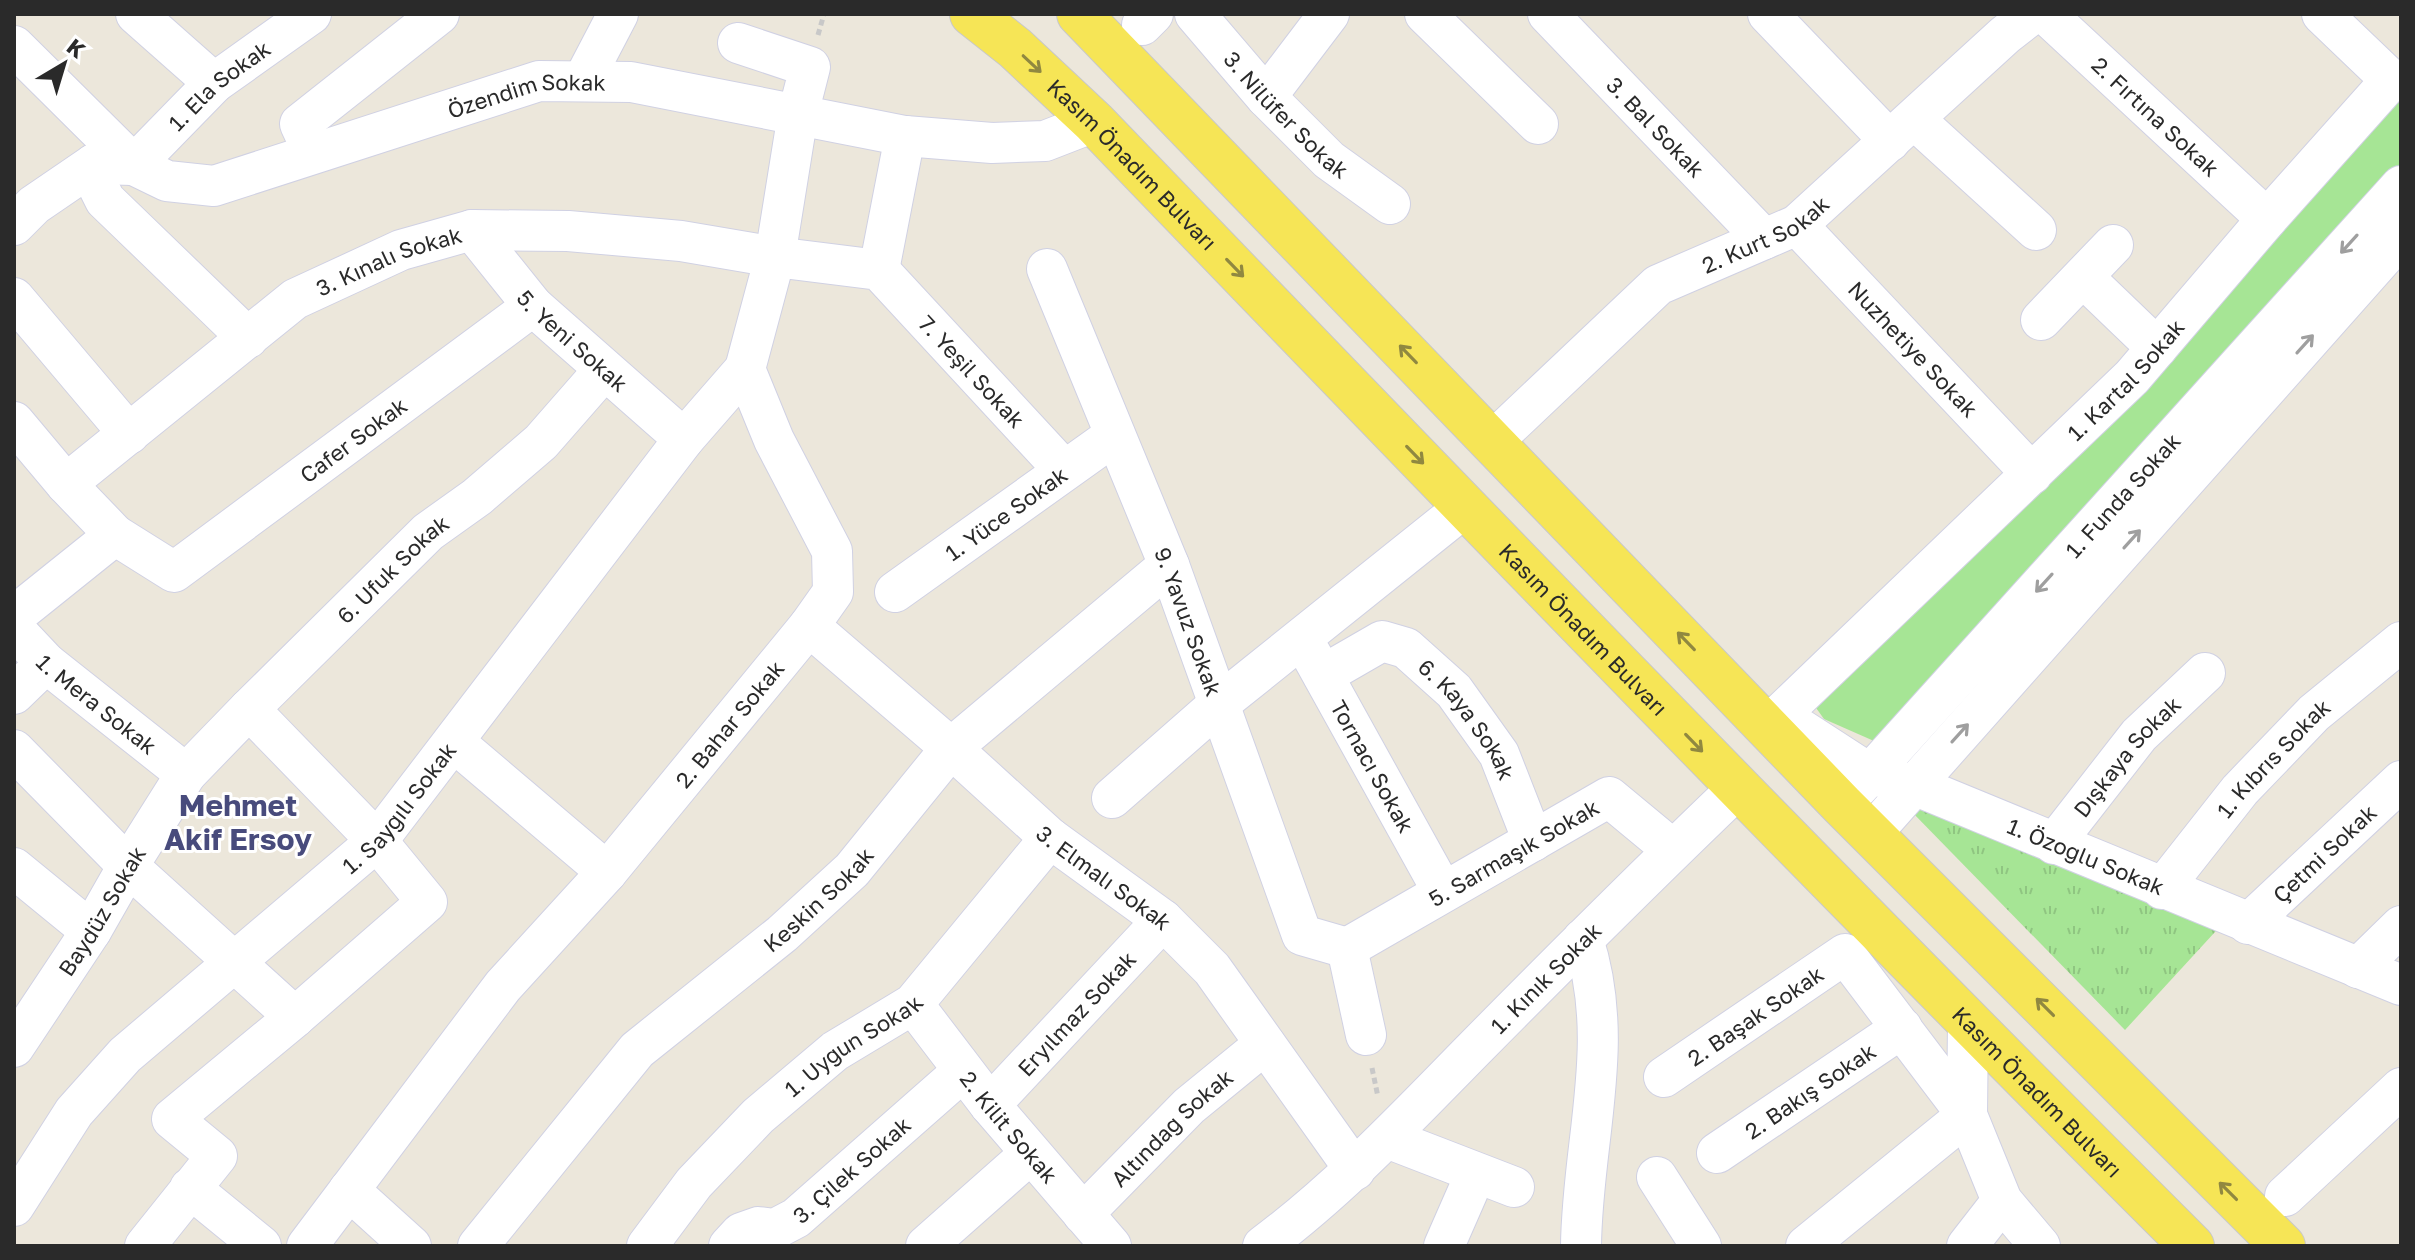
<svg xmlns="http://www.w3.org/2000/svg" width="2415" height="1260" viewBox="0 0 2415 1260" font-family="'Golos Text',sans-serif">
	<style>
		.grass { fill: #a6e595 }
		.park { fill: url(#park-tufts) }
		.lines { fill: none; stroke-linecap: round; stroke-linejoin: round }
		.minor-casing { stroke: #d0d1e3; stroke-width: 42 }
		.major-casing { stroke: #c8c8c8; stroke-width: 46 }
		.path { stroke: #c8c8c8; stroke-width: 5; stroke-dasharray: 6 4; stroke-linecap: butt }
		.minor { stroke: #fff; stroke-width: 40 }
		.major { stroke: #f6e556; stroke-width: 44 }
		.oneway { stroke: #908840 }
		.oneway2 { stroke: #9f9f9f }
		.labels { text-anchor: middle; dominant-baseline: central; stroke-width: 6; stroke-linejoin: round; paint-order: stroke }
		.street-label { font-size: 22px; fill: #2a2a2a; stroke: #fff }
		.district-label { font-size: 30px; font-weight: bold; fill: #484b7c; stroke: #fff }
	</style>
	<defs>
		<pattern id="park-tufts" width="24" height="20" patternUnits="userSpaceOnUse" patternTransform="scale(2)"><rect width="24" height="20" fill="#a6e595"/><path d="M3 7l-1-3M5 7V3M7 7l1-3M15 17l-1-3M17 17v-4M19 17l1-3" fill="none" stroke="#8fc581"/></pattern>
	</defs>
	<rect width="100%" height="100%" fill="#ece7db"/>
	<!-- grass -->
	<path class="grass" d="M2401,86V166L1874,741L1824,719L1814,705Z"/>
	<!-- park -->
	<path class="park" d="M1910,789L2226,920L2125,1030L1910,810Z"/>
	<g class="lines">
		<!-- minor casing -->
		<g class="minor-casing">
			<g id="minor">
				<path d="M136,14L214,83"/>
				<path id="s1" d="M1195,14L1266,97L1329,160L1390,204"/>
				<path d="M1425,14L1538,124"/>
				<path id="s2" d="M1548,14L1764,239"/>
				<path d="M1768,14L1890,141"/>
				<path id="s3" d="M2046,14L2267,219"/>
				<path d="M1142,25L1153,14"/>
				<path id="s4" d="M14,46L134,165L167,181L214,186L539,81L631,82L905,136L992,143L1045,141L1094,122"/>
				<path d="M583,81L618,14"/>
				<path d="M1266,97L1329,14"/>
				<path d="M1914,119L2036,230"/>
				<path d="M313,152L300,124L439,14"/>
				<path d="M94,164L96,182L105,200L248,338"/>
				<path id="s5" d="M14,225L34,205L94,164L134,165L214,83L311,14"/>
				<path id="s6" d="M1797,225L2032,474"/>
				<path id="s7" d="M472,230L533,306L684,439"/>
				<path id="s8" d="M1047,269L1169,565L1302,935L1347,948"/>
				<path d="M879,270L905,136"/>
				<path d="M2083,277L2157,348"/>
				<path d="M14,298L129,434"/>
				<path d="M2041,320L2113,245"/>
				<path id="s9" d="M14,422L66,484L115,535L174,572L533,306"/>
				<path id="s10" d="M1493,441L1658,285L1797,225L2005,35L2032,14"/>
				<path id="s11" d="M66,484L295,299L401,250L472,230L568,231L681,241L775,257L879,270L1064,470"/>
				<path id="s12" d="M895,592L1115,435"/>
				<path d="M14,616L115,535"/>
				<path id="s13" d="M809,626L951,748L1050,838L1163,920L1212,969L1355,1170"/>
				<path id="s14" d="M14,629L46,663L186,774"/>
				<path id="s15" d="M1311,654L1443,892"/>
				<path id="s16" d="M1323,675L1382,641L1406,648L1454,691L1499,754L1533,841"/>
				<path d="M14,694L46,663"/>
				<path id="s17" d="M1779,715L1870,774L1914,785L2401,985"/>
				<path id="s18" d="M1768,726L2132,377L2267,219L2391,80L2322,14"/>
				<path d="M454,742L607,872"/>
				<path d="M14,750L128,866L295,1017"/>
				<path d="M1112,798L1219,704L1465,507"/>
				<path id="s19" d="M1842,805L2401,186"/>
				<path d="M1871,834L2401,237"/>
				<path id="s20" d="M2054,844L2139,735L2205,673"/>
				<path d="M14,868L91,931"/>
				<path id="s21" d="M2162,889L2240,790L2314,713L2401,642"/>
				<path id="s22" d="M2248,924L2401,781"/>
				<path id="s23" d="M1347,948L1609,797L1673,850"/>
				<path d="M1347,948L1366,1035"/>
				<path d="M2358,968L2401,926"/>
				<path id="s24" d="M913,1004L990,1105L1111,1246"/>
				<path d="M1968,1023L1967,1115L2002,1201L2040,1246"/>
				<path id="s25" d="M14,1047L91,931L128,866L186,774L249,709L428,532L477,497L541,442L604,370"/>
				<path id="s26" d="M1664,1077L1845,954L1967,1115L1806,1246"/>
				<path id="s27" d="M990,1105L1163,920"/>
				<path d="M1387,1138L1514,1187"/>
				<path id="s28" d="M1717,1153L1902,1028"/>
				<path d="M1657,1177L1701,1246"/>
				<path d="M190,1188L261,1246"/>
				<path d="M349,1190L411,1246"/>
				<path d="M2285,1196L2401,1088"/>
				<path id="s29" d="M14,1206L74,1112L125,1055L377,841L684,439L745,369"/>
				<path id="s30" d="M1083,1214L1189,1106L1265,1044"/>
				<path d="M145,1246L217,1156L172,1119L295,1017L427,902L377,841L249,709"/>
				<path id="s31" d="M307,1246L503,986L607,872L809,626L833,592L832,551L774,440L745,369L775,257L798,114L810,67L738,43"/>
				<path id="s32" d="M478,1246L637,1050L782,934L852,870L951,748L1169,565"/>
				<path id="s33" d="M647,1246L694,1183L758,1116L835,1051L913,1004L1050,838"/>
				<path id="s34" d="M729,1246L741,1233L758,1227L775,1229L796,1218L963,1071"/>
				<path d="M926,1246L1030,1154"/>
				<path id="s35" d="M1263,1246C1341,1188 1407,1117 1475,1048C1562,960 1649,873 1738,788"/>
				<path d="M1444,1246L1476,1173"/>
				<path d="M1581,1246C1582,1141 1617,1043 1583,939"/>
				<path d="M1967,1246L2002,1201"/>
			</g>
		</g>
		<!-- major casing -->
		<g class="major-casing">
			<g id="major">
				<path id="s36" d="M972,14L1015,48L1094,122C1457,499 1821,876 2192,1246"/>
				<path d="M1079,14L1842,805L2283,1246"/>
			</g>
		</g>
		<!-- path -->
		<path class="path" d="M818,35L824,14
			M1372,1068L1378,1097"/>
		<!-- minor -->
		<use href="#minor" class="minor"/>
		<!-- major -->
		<use href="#major" class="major"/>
	</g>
	<!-- one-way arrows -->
	<defs><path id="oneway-shaft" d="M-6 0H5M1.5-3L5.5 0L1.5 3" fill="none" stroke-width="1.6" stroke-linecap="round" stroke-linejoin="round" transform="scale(2)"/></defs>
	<g class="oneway">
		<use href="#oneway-shaft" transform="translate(1032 64) rotate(43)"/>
		<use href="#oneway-shaft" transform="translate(1235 268) rotate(46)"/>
		<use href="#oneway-shaft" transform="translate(1408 354) rotate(-134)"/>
		<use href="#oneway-shaft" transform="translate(1415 455) rotate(46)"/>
		<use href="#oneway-shaft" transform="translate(1686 641) rotate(-134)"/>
		<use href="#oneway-shaft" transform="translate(1694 743) rotate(46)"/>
		<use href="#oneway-shaft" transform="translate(2045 1007) rotate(-135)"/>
		<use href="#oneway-shaft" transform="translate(2228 1191) rotate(-135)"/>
	</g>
	<g class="oneway2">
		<use href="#oneway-shaft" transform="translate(2349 244) rotate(132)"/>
		<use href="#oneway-shaft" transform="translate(2305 344) rotate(-48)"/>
		<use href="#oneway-shaft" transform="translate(2132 539) rotate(-48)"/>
		<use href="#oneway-shaft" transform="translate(2044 583) rotate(132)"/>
		<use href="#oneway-shaft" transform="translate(1960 733) rotate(-48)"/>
	</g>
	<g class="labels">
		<!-- street labels -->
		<g class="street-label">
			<text stroke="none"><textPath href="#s5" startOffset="258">1. Ela Sokak</textPath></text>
			<text stroke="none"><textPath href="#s4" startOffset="580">Özendim Sokak</textPath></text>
			<text stroke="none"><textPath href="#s1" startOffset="136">3. Nilüfer Sokak</textPath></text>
			<text stroke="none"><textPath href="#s3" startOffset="150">2. Fırtına Sokak</textPath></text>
			<text stroke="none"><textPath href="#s2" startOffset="156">3. Bal Sokak</textPath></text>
			<text stroke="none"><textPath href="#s36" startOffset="220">Kasım Önadım Bulvarı</textPath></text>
			<text stroke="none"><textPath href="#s10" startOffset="346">2. Kurt Sokak</textPath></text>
			<text stroke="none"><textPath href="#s11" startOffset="396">3. Kınalı Sokak</textPath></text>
			<text stroke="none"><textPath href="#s7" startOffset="150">5. Yeni Sokak</textPath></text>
			<text stroke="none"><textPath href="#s6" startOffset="170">Nuzhetiye Sokak</textPath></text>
			<text stroke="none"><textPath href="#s11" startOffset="1032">7. Yeşil Sokak</textPath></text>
			<text stroke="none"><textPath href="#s18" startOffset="498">1. Kartal Sokak</textPath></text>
			<text stroke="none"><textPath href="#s9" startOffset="444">Cafer Sokak</textPath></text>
			<text stroke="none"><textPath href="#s19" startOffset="418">1. Funda Sokak</textPath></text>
			<text stroke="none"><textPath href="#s12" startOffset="136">1. Yüce Sokak</textPath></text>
			<text stroke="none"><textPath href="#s25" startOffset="614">6. Ufuk Sokak</textPath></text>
			<text stroke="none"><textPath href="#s8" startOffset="380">9. Yavuz Sokak</textPath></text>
			<text stroke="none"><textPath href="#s36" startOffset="868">Kasım Önadım Bulvarı</textPath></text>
			<text stroke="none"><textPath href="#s14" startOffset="112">1. Mera Sokak</textPath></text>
			<text stroke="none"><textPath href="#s16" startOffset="188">6. Kaya Sokak</textPath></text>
			<text stroke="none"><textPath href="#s31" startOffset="672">2. Bahar Sokak</textPath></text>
			<text stroke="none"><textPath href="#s20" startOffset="114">Dışkaya Sokak</textPath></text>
			<text stroke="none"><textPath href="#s21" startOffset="172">1. Kıbrıs Sokak</textPath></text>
			<text stroke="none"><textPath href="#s15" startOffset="128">Tornacı Sokak</textPath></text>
			<text stroke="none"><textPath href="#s29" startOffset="558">1. Saygılı Sokak</textPath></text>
			<text stroke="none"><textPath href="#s23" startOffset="192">5. Sarmaşık Sokak</textPath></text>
			<text stroke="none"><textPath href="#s22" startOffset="104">Çetmi Sokak</textPath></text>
			<text stroke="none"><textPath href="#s17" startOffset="340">1. Özoğlu Sokak</textPath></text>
			<text stroke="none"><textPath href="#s13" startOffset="388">3. Elmalı Sokak</textPath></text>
			<text stroke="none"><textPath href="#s32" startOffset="488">Keskin Sokak</textPath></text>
			<text stroke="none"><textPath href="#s25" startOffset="162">Baydüz Sokak</textPath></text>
			<text stroke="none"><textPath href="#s35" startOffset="390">1. Kınık Sokak</textPath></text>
			<text stroke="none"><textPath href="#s27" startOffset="126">Eryılmaz Sokak</textPath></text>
			<text stroke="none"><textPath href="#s26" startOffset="110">2. Başak Sokak</textPath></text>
			<text stroke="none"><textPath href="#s33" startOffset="290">1. Uygun Sokak</textPath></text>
			<text stroke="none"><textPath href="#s28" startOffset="112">2. Bakış Sokak</textPath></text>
			<text stroke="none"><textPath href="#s36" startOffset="1516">Kasım Önadım Bulvarı</textPath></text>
			<text stroke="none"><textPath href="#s24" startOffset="156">2. Kilit Sokak</textPath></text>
			<text stroke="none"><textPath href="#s30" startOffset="124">Altındağ Sokak</textPath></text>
			<text stroke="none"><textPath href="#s34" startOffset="150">3. Çilek Sokak</textPath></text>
		</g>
		<!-- district labels -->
		<g class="district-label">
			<text x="238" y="805">Mehmet<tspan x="238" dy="34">Akif Ersoy</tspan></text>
		</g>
	</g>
	<!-- border -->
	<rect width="2415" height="1260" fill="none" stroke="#2a2a2a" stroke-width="32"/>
	<!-- north arrow -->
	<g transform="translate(64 64) rotate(38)" stroke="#ffffff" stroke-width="6" paint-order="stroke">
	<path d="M0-6L14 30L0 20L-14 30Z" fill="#2a2a2a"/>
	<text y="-12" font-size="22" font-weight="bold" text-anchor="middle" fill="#2a2a2a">K</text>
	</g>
</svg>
